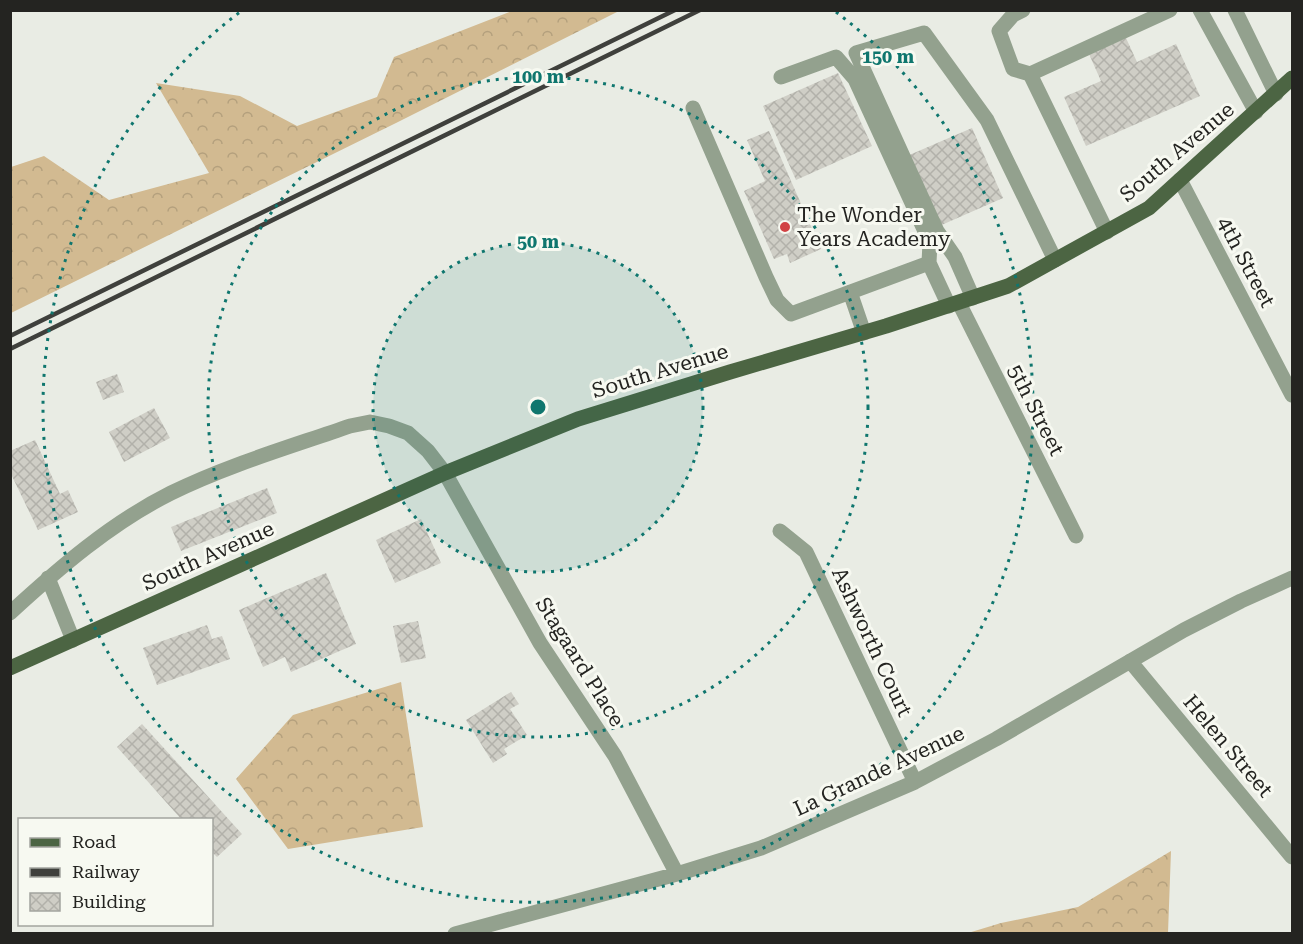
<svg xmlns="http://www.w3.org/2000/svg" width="1303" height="944" viewBox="0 0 1303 944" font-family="'Roboto Serif',serif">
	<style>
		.forest { fill: url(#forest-crowns) }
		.building { fill: url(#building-cross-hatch) }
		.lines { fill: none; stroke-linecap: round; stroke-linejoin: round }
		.minor { stroke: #93a18e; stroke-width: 15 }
		.major { stroke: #4c6543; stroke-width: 15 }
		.rail { stroke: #3f403c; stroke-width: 4.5 }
		.ring { fill: none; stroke: #0f766e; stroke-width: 3; stroke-dasharray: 3 6 }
		.poi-dot { fill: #d14244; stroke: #f7f9f1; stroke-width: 2 }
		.labels { text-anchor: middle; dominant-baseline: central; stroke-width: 6; stroke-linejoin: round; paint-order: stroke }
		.street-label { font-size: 21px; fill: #242421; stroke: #f7f9f1 }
		.poi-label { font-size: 21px; fill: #242421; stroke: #f7f9f1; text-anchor: start }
		.centre { fill: #0f766e; stroke: #f7f9f1; stroke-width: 3 }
		.ring-label { font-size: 18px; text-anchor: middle; font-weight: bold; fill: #0f766e; stroke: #f7f9f1; stroke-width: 6; stroke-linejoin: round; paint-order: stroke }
	</style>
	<defs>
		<pattern id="forest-crowns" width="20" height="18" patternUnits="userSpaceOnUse" patternTransform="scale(1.5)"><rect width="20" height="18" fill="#d2ba91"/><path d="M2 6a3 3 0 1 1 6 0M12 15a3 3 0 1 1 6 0" fill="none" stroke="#b4a07d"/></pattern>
		<pattern id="building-cross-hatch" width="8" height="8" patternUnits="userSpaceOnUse" patternTransform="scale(1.5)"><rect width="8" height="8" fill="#cfcec6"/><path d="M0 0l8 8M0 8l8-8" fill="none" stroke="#b2b1aa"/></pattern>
	</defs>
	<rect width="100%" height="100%" fill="#e9ece4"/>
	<!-- forest -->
	<path class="forest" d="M512,11H619L396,123L11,313V167L44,156L109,200L209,173L156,83L240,96L297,126L377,97L394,57Z
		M401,682L423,827L288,849L236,779L293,715Z
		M1171,851L1168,933H968L1001,923L1078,907Z"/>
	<!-- building -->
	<path class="building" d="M1126,38L1137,62L1176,44L1200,96L1086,146L1064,97L1101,81L1089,54Z
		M838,73L872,146L796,180L763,106Z
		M972,128L1003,198L937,227L907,156Z
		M769,131L821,249L790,263L787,254L774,259L744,191L765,181L747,140Z
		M117,374L124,392L103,400L96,382Z
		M154,408L170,438L124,462L109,432Z
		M35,440L60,494L68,490L78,512L38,530L10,472V451Z
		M267,488L277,513L181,551L171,527Z
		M421,519L441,563L395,583L376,540Z
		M326,573L356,644L291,672L285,657L263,667L239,610Z
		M418,621L426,658L401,663L393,626Z
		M207,625L212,639L222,636L230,659L157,685L143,648Z
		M511,692L519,704L510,709L527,735L504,749L507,754L493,763L466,720Z
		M142,724L242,834L217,857L212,852V820H182L117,747Z"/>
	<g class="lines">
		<!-- minor -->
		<path class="minor" d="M1023,10L1013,15L999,31L1013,69L1030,74
			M1200,10L1256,112
			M1235,10L1276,94
			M781,77L836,57L855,79L930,242L929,263
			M693,108L766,277L777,300L791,314L929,263L949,306
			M1180,180L1292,395
			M1107,232L1030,74L1170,10
			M850,292L864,333
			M973,298L955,257L937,231L856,53L924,33L987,120L1055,260
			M959,303L1076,536
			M780,531L806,552L915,782
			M48,578L73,640
			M10,613C59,568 111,523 171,493C228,465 290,447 350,426L370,422L389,426L408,433L428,451L445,473L540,643L615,756L677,874
			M1130,661L1292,857
			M455,934L677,874L761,848L915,782L996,739L1184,630L1241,601L1292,578"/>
		<!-- major -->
		<path class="major" d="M10,668L445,473L578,419L730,372L886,326L1008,286L1149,208L1292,78"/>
		<!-- rail -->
		<path class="rail" d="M10,336L675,10
			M10,349L700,10"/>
	</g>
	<!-- distance rings -->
	<circle cx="538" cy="407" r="165" fill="#0f766e" fill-opacity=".12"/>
	<g class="ring">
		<circle cx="538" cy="407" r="165"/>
		<circle cx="538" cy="407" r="330"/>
		<path d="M836 12A495 495 0 1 1 240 12"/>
	</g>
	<!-- markers -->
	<circle class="poi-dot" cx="785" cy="227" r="6"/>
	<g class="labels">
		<!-- street labels -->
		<g class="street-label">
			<text transform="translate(1177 152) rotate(-40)">South Avenue</text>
			<text transform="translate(1246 262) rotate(62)">4th Street</text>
			<text transform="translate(660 371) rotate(-17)">South Avenue</text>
			<text transform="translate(1036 410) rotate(63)">5th Street</text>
			<text transform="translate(208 556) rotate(-24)">South Avenue</text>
			<text transform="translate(872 642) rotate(65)">Ashworth Court</text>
			<text transform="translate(580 662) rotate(58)">Stagaard Place</text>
			<text transform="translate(1228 746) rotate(50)">Helen Street</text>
			<text transform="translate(879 771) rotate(-25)">La Grande Avenue</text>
		</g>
		<!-- poi labels -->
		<g class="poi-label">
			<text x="797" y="215">The Wonder<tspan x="797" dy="24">Years Academy</tspan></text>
		</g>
	</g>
	<circle cx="538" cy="407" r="9" class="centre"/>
	<g class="ring-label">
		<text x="888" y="63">150 m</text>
		<text x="538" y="83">100 m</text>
		<text x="538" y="248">50 m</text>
	</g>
	<!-- border -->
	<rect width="1303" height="944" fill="none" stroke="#242421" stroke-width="24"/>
	<!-- legend -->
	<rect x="18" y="818" width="195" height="108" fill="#f7f9f1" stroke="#a3a49e" stroke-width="1.5"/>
	<rect x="30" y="838" width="30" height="9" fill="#4c6543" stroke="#a3a49e" stroke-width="1.5"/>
	<text x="72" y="848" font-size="18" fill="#242421">Road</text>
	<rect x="30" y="868" width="30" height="9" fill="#3f403c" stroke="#a3a49e" stroke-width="1.5"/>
	<text x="72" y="878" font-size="18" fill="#242421">Railway</text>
	<rect x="30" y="893" width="30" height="18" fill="url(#building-cross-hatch)" stroke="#a3a49e" stroke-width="1.5"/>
	<text x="72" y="908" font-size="18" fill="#242421">Building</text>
</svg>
